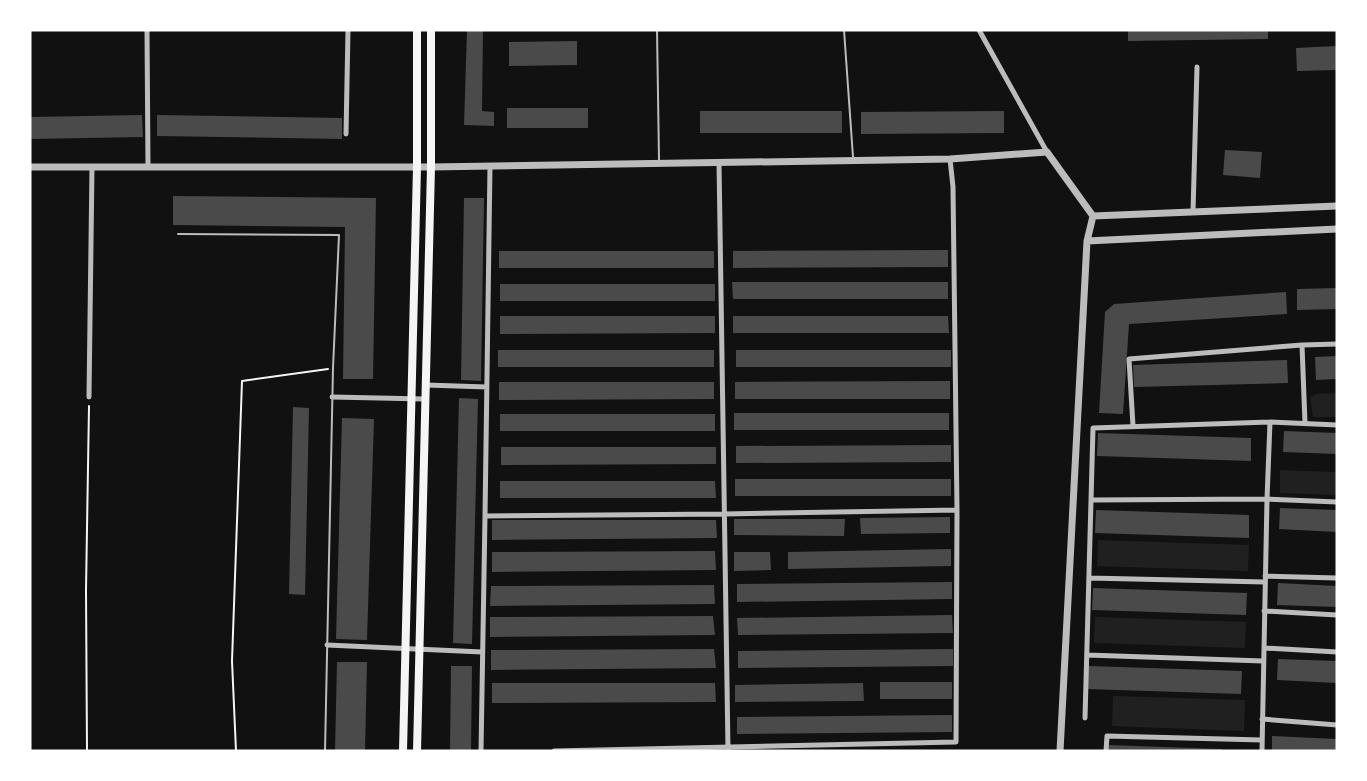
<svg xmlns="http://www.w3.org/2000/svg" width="1367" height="781" viewBox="0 0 1367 781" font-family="'Asap Condensed',sans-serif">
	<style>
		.green { fill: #202020 }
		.building { fill: #4a4a4a }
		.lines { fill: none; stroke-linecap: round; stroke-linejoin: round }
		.path { stroke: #f5f5f5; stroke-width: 2 }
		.service { stroke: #bcbcbc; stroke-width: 2 }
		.minor { stroke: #bcbcbc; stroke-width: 5 }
		.tertiary { stroke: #bcbcbc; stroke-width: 7 }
		.secondary { stroke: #f5f5f5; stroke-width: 8 }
	</style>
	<rect width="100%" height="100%" fill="#111"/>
	<!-- green -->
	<path class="green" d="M1337,393V417H1313L1310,397L1316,394Z
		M1280,470L1337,472V495L1280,493Z
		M1098,540L1249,545L1248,571L1097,566Z
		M1095,617L1246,622L1245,648L1094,643Z
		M1113,696L1245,700L1244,731L1112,726Z"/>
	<!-- building -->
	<path class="building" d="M467,30H483L482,111L494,112V126L464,125Z
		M1128,30H1268V39L1128,41Z
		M577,41V65L509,66V42Z
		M1337,46V70L1297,71L1296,48Z
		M507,108H588V128H507Z
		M700,111H842V133H700Z
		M1004,111V133L861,134V112Z
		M142,115L143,137L30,139V117Z
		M157,115L342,118V139L157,136Z
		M1225,150L1262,152L1260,178L1223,175Z
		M173,196L376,198L373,379H343L345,227L173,225Z
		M464,198H484L481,381L461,380Z
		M948,250V267L733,268V251Z
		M499,251H714V268H499Z
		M732,282H948V299H733Z
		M500,284H715V301H500Z
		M1337,288V309L1297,310V289Z
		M1286,292L1287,314L1129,324L1123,414L1099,413L1105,312L1114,304Z
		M500,316H715V333L500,334Z
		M733,316H948L949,333H733Z
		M498,350H714V367H498Z
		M736,350H951V367H736Z
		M1337,356V379L1316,380L1315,357Z
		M1287,360L1288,383L1134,387L1133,365Z
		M950,381V399H735V382Z
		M499,382H714V399L499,400Z
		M459,398L478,399L472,644L453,643Z
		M293,407L309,408L305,595L289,594Z
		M734,413H949V430H734Z
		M500,414H715V431H500Z
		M342,418L374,419L367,640L336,639Z
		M1284,431L1337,433V454L1283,452Z
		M1098,433L1251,438V461L1097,456Z
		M951,445V462L736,463V446Z
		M501,447H716V464L501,465Z
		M735,479H951V496H735Z
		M500,481H715L716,498H500Z
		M1280,508L1337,510V532L1279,529Z
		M1096,510L1249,515V538L1095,533Z
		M950,517V533L861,534L860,518Z
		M734,519H845L844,536L734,535Z
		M492,520H716L717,538L492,540Z
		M951,549V566L788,569V552Z
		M715,551L716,570L492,572V552Z
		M734,552H770L771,570L734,571Z
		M952,582V599L737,602V584Z
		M1278,583L1337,586V607L1277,605Z
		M714,585L715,604L490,606L491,586Z
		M1093,588L1247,593L1246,615L1092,610Z
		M952,615L953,633L738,635L737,618Z
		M713,616L715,635L490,637V617Z
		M714,649L716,668L491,670V650Z
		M953,649V666L738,668V651Z
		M1278,659L1337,661V683L1277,680Z
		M337,662H367L365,751H335Z
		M451,666H472L471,751H450Z
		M1088,666L1242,671L1241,694L1087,689Z
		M880,682H952V699H880Z
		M492,683H715L716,702L492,703Z
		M863,683L864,701L735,702V685Z
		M952,715V732L737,734V717Z
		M1272,736L1337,739V751H1272Z
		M1108,745L1221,749V751H1108Z"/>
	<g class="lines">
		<!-- path -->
		<path class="path" d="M87,751L86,590L89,406
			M236,751L232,661L242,381L328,369"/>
		<!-- service -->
		<path class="service" d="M657,30L659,160
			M844,30L853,157
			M178,234L339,235L333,368L325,751"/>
		<!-- minor -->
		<path class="minor" d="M147,30L148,167
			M979,30L1047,152
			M346,134L348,30
			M719,162L728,749
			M490,166L485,516L724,514L957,510
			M1193,212L1197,67
			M1302,345L1305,423
			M426,385L487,387
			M89,397L92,167
			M332,397L425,399
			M1133,426L1129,359L1302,345L1337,344
			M1091,500L1267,499L1337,502
			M1265,576L1337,578
			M1089,578L1265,582
			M1264,611L1337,615
			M327,645L482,652
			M1264,648L1337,652
			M1087,655L1263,661
			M1085,718L1093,428L1270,422L1337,425
			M1262,719L1337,725
			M481,751L485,516
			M554,751L956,742L957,510L953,187L950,159
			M1106,751L1107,736L1262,740
			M1262,751L1267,499L1270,422"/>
		<!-- tertiary -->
		<path class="tertiary" d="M30,167H431L950,159L1047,152L1093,216L1087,241L1060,751
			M1093,216L1337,206
			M1087,241L1337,229"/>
		<!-- secondary -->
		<path class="secondary" d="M403,751L417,167V30
			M417,751L431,167V30"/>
	</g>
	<!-- border -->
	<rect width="1367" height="781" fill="none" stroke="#ffffff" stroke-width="63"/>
</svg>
